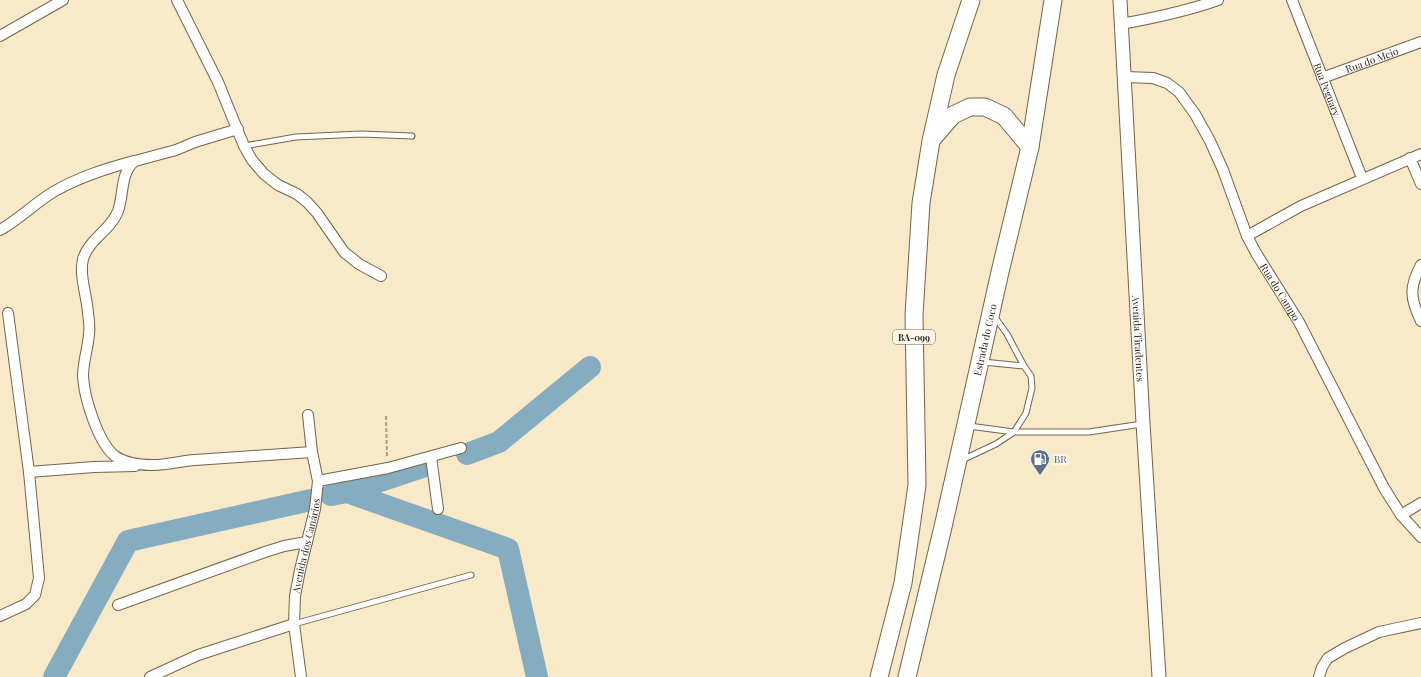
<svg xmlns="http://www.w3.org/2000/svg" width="1421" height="677" viewBox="0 0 1421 677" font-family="'Playfair Display',serif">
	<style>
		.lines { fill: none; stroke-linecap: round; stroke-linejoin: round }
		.river { stroke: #86acc0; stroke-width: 22 }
		.service-casing { stroke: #726548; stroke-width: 7 }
		.minor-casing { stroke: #726548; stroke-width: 12 }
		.tertiary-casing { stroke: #726548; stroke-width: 15 }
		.trunk-casing { stroke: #726548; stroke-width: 19 }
		.path { stroke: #a99e86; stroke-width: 2; stroke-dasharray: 4 2; stroke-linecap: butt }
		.service { stroke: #fff; stroke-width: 5 }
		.minor { stroke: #fff; stroke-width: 10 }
		.tertiary { stroke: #fff; stroke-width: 13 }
		.trunk { stroke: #fff; stroke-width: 17 }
		.labels { text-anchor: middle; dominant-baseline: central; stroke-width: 4; stroke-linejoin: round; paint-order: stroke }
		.shield { fill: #fdf7ea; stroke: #696458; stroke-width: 1 }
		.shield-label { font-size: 9px; font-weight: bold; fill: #2a2519 }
		.street-label { font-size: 10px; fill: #2a2519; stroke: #fdf7ea }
		.service-label { font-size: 10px; fill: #4e5e75; stroke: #fdf7ea; text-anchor: start }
	</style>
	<rect width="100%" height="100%" fill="#f8e9c9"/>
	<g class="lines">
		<!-- river -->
		<path class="river" d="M467,454L499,442L590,367
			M347,492L425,466
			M331,495L347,492L508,549L537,677
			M54,677L128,541L311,500"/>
		<!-- service casing -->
		<g class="service-casing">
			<path id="service" d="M244,146L296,137L361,134L412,136
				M983,362L1024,366
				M969,426L1014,432H1089L1142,424
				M962,460L996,444L1014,432L1026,413L1032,388L1031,376L1024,366L1007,334L994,316
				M294,624L471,575"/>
		</g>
		<!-- minor casing -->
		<g class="minor-casing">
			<g id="minor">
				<path d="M177,0L218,82L244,146L252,160L264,174L278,185L297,194L307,202L317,213L344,252L359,264L381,276"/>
				<path id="s1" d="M1292,0L1362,178"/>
				<path d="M1121,24C1154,18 1187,11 1218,0"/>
				<path d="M0,36L63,0"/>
				<path id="s2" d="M1125,77L1153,78L1167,83L1179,92L1195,114L1210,141L1223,170L1247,236L1256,253L1299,322L1384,488L1401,515L1421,537"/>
				<path id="s3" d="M1322,78L1421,42"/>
				<path d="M238,129L195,142L176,150L135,161C120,172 124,195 118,211C111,230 89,239 83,259C79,276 87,296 88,313C89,320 90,327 89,334C88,348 83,362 83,376C84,397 98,443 115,456C125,463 141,465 153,465C167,465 181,461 195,460C234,457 273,455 312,452"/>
				<path d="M1410,158L1421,184"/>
				<path d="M0,230C18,220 33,205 50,194C76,178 104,169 134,161"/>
				<path d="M1247,236L1301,206L1421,154"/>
				<path d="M1421,265C1409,287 1410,299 1421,321"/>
				<path d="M431,457L438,509"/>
				<path d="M29,472L94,467L135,466"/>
				<path d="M318,481L388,468L461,448"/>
				<path d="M1401,515L1421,503"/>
				<path d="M118,605L265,552L284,546L307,542"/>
				<path d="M0,616L26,604L35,595L39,578L29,472L8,313"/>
				<path d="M150,677L198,655L294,624"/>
				<path id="s4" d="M301,677L294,624L295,596L300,570L315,509L318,481L312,452L308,415"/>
				<path d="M1319,677L1322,667L1328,658L1345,648L1379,632L1421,623"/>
			</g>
		</g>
		<!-- tertiary casing -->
		<g class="tertiary-casing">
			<g id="tertiary">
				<path id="s5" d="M1120,0L1143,423L1159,677"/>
			</g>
		</g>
		<!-- trunk casing -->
		<g class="trunk-casing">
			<g id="trunk">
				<path d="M933,138L953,115L970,107H985L1004,116L1030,147"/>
				<path d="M879,677L903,583L917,485L914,315L921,203L931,141L946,75L971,0"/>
				<path id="s6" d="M907,677L943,527L1000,272L1030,147L1053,0"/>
			</g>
		</g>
		<!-- path -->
		<path class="path" d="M386,416L387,457"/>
		<!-- service -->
		<use href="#service" class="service"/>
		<!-- minor -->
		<use href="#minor" class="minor"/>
		<!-- tertiary -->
		<use href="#tertiary" class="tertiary"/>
		<!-- trunk -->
		<use href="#trunk" class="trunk"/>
	</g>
	<!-- icons -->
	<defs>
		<g id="fuel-pin" transform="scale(1)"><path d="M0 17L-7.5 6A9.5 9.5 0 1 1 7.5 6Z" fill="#5c6f8a" stroke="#fdf7ea"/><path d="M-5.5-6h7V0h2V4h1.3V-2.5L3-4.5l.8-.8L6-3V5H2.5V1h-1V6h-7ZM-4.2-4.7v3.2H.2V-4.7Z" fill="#fff"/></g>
	</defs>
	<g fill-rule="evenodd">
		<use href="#fuel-pin" x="1040" y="459"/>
	</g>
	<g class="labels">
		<!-- shield labels -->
		<rect class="shield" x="893" y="330" width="42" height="14" rx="3"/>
		<g class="shield-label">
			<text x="914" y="337">BA-099</text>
		</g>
		<!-- street labels -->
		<g class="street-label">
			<text stroke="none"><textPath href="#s3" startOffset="53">Rua do Meio</textPath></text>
			<text stroke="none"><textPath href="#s1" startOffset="96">Rua Peguary</textPath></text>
			<text stroke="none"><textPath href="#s2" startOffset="283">Rua do Campo</textPath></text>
			<text stroke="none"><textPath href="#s5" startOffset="339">Avenida Tiradentes</textPath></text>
			<text stroke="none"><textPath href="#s6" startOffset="346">Estrada do Coco</textPath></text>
			<text stroke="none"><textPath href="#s4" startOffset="133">Avenida dos Canários</textPath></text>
		</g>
		<!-- service labels -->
		<g class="service-label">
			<text x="1054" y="459">BR</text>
		</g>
	</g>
</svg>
